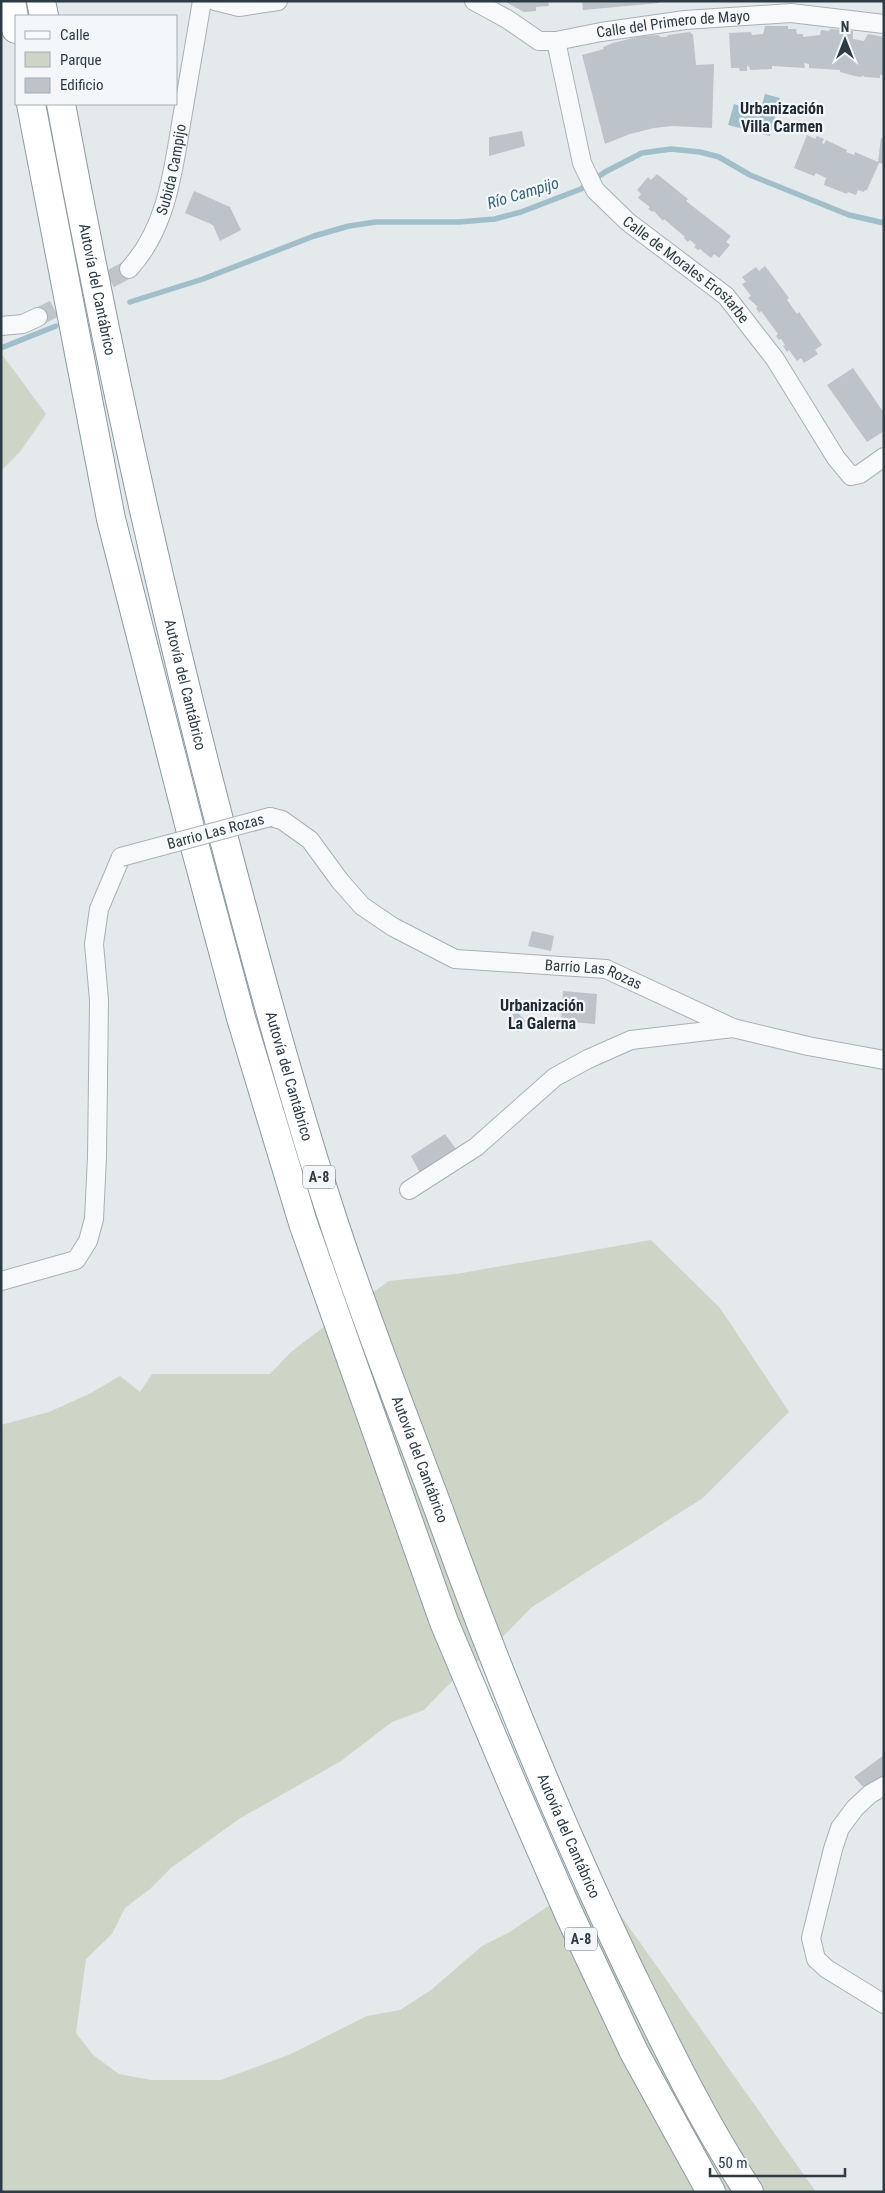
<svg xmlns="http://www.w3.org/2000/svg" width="885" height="2193" viewBox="0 0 885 2193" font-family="'Roboto Condensed',sans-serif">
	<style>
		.green { fill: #cdd5c6 }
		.water { fill: #a1bfca }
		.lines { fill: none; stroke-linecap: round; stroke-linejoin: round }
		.stream { stroke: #a1bfca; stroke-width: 5.5 }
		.building { fill: #bcc3c9 }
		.street-tunnel { stroke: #bfc6ca; stroke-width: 18; stroke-dasharray: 18 9; stroke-linecap: butt }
		.street-casing { stroke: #a9b1b6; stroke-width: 20 }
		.highway-casing { stroke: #8c9aa2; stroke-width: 30 }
		.street { stroke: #f7f9fa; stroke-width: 18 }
		.highway { stroke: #fff; stroke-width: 28 }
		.street-bridge-casing { stroke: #a9b1b6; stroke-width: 20; stroke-linecap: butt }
		.street-bridge { stroke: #f7f9fa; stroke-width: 18 }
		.labels { text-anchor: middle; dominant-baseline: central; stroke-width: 4.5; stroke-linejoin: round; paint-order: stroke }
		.shield { fill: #f4f7f9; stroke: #68737a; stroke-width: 1 }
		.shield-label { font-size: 14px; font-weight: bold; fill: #2c3b44 }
		.street-label { font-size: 15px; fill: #2c3b44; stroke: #f4f7f9 }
		.neighbourhood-label { font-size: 16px; font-weight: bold; fill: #1e2b35; stroke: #f4f7f9 }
		.water-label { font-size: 16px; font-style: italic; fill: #376377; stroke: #f4f7f9 }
	</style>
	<rect width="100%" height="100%" fill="#e4e9ec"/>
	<!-- green -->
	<path class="green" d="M1,353L46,414L20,452L1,471Z
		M651,1240L720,1308L789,1412L703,1498L532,1607L483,1657L456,1677L424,1710L392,1722L341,1761L239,1819L171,1868L150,1889L125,1908L112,1934L86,1959L76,2033L93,2055L119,2074L151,2080H221L291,2054L367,2016L400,2010L431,1990L482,1946L508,1933L593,1876L816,2192H1V1425L49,1412L91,1393L120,1376L140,1392L152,1374H270L291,1352L330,1322L389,1281L456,1274Z"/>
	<!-- water -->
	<path class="water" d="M765,94L780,98L770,136L728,125L734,104L760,112Z"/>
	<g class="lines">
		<!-- stream -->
		<path class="stream" d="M130,302L203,279L314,236L349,226L376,222H459L495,219L521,212L581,189L605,172L642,153L671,149L700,152L719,157L750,175L849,215L884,223
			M1,348L56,326"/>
	</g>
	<!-- building -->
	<path class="building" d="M504,1H548L549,6L536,7V11L524,12Z
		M582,1H659V3L583,10Z
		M765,26H788V29H796L797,34H803V37L820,35L821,30L829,31L830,29L853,31V39L864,41L868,34L884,37V75H880V78L865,77L862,75V77L855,76L840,72V70L809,68V64L804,63L805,68L772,66V69L750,70L749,66H747V71H740L739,68H731L729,33L751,32L752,35L763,34Z
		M690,32L693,35L696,65L714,64L712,128L673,126L654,128L630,134L605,144L582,55L604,49L603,47L613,43L641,36L659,35L660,37H667L668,35Z
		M522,131L525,146L489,156V137Z
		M807,135L815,139L817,136L824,139L822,143L824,144L826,140L847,150L846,152L854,155L855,152L878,162L881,138H884V164L879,163L867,190H865L864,192L858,190L856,195L848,192L847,194L824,185L826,178L816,173L814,176L794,168Z
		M657,174L688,199L686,201L731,236L726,242L730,245L719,258L714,254L711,258L700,249L698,250L694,247L696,245L690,240L688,242L684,238L685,237L664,219L663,221L654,211L653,212L648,209L650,207L638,198L641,194L637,190L648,177L651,180Z
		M194,191L230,207L241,230L220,241L213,225L185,213Z
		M765,266L789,298L787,300L797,314L799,312L822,345L815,350L818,354L804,363L801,358L797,361L789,350L787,352L783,346L785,345L781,339L779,340L776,336L778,334L761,311L759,313L756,308L758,307L748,298L751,296L742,284L746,282L742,277L756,267L759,271Z
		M853,368L884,413V431L867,442L827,385Z
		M532,931L554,936L551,951L528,946Z
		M563,991L597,994L595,1024L561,1021Z
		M518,1013L525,1020V1027L518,1032L510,1028L507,1022L511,1015Z
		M445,1134L456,1149L420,1173L411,1156Z
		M884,1755V1776L865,1789L854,1777Z"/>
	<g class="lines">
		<!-- street-tunnel -->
		<path class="street-tunnel" d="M38,317L129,269"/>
		<!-- street casing -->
		<g class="street-casing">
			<g id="street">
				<path d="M215,1L239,7L278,1"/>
				<path id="s1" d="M474,1L507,19L539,41H556L601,32L685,20L791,13L884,24"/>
				<path id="s2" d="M556,41L582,163L595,190L628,222L726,296L775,359L836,458L851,476L860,474L884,457"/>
				<path id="s3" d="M129,269C167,228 173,171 182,118C189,79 195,40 202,1"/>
				<path d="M1,326L23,324L38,317"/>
				<path id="s4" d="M270,817L282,820L310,840L340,881L362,906L393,927L455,959L606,969L733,1028L808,1046L884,1060"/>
				<path d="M409,1190L476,1147L555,1077L588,1059L631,1040L733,1028"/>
				<path d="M1,1281L76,1260L88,1241L94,1219L97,1157L99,1000L94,944L99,909L121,857"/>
				<path d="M884,1786L870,1794L855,1808L840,1828L833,1849L811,1938L816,1959L827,1969L884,2004"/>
			</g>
		</g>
		<!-- highway casing -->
		<g class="highway-casing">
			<g id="highway">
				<path d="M11,1L16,29"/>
				<path d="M41,1L44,16"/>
				<path d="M31,104L111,519L190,828L241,1018L303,1223L444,1622L511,1781L569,1914L634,2052L711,2192"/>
				<path id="s5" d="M61,104C109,362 165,619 233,873C263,987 294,1101 331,1214C364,1316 404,1416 441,1516C496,1669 558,1820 628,1967C665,2043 702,2121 749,2192"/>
			</g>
		</g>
		<!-- street -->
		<use href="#street" class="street"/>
		<!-- highway -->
		<use href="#highway" class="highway"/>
		<!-- street-bridge casing -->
		<g class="street-bridge-casing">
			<g id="street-bridge">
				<path id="s6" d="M121,857L270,817"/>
			</g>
		</g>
		<!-- street-bridge -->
		<use href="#street-bridge" class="street-bridge"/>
	</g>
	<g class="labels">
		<!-- shield labels -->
		<g class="shield">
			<rect x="303" y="1165.5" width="32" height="23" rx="4"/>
			<rect x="565" y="1927.5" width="32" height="23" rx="4"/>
		</g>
		<g class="shield-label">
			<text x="319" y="1177">A-8</text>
			<text x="581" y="1939">A-8</text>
		</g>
		<!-- street labels -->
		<g class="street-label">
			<text stroke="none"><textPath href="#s1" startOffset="212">Calle del Primero de Mayo</textPath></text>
			<text stroke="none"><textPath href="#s3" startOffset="110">Subida Campijo</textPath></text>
			<text stroke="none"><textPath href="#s2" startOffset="276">Calle de Morales Erostarbe</textPath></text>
			<text stroke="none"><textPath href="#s5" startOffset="189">Autovía del Cantábrico</textPath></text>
			<text stroke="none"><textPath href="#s5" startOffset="594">Autovía del Cantábrico</textPath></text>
			<text stroke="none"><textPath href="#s6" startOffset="98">Barrio Las Rozas</textPath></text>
			<text stroke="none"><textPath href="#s4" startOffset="378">Barrio Las Rozas</textPath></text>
			<text stroke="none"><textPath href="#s5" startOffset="999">Autovía del Cantábrico</textPath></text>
			<text stroke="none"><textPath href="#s5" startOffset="1404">Autovía del Cantábrico</textPath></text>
			<text stroke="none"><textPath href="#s5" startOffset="1809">Autovía del Cantábrico</textPath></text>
		</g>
		<!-- neighbourhood labels -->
		<g class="neighbourhood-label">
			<text x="782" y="108">Urbanización<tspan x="782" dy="18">Villa Carmen</tspan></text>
			<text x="542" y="1005">Urbanización<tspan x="542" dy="18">La Galerna</tspan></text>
		</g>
		<!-- water labels -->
		<g class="water-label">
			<text transform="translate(523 193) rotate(-17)">Río Campijo</text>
		</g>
	</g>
	<!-- border -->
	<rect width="885" height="2193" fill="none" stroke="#2c3b44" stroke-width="5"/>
	<!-- legend -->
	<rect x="15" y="15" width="162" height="90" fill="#f4f7f9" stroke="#a4acb1"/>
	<rect x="25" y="31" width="25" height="8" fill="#f7f9fa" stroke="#a4acb1"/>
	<text x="60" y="40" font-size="15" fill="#2c3b44">Calle</text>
	<rect x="25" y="52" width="25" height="15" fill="#cdd5c6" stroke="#a4acb1"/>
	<text x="60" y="65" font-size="15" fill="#2c3b44">Parque</text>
	<rect x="25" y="78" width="25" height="15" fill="#bcc3c9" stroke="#a4acb1"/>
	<text x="60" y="90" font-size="15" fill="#2c3b44">Edificio</text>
	<!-- north arrow -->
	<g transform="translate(845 40)" stroke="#f4f7f9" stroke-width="4" paint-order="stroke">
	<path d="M0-4L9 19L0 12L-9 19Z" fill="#2c3b44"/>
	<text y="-8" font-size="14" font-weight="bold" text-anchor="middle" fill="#2c3b44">N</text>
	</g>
	<!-- scale -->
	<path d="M710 2168v8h135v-8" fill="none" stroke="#2c3b44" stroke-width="2.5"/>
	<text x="718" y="2168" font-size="15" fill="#2c3b44" stroke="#f4f7f9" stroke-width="4" paint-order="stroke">50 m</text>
</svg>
